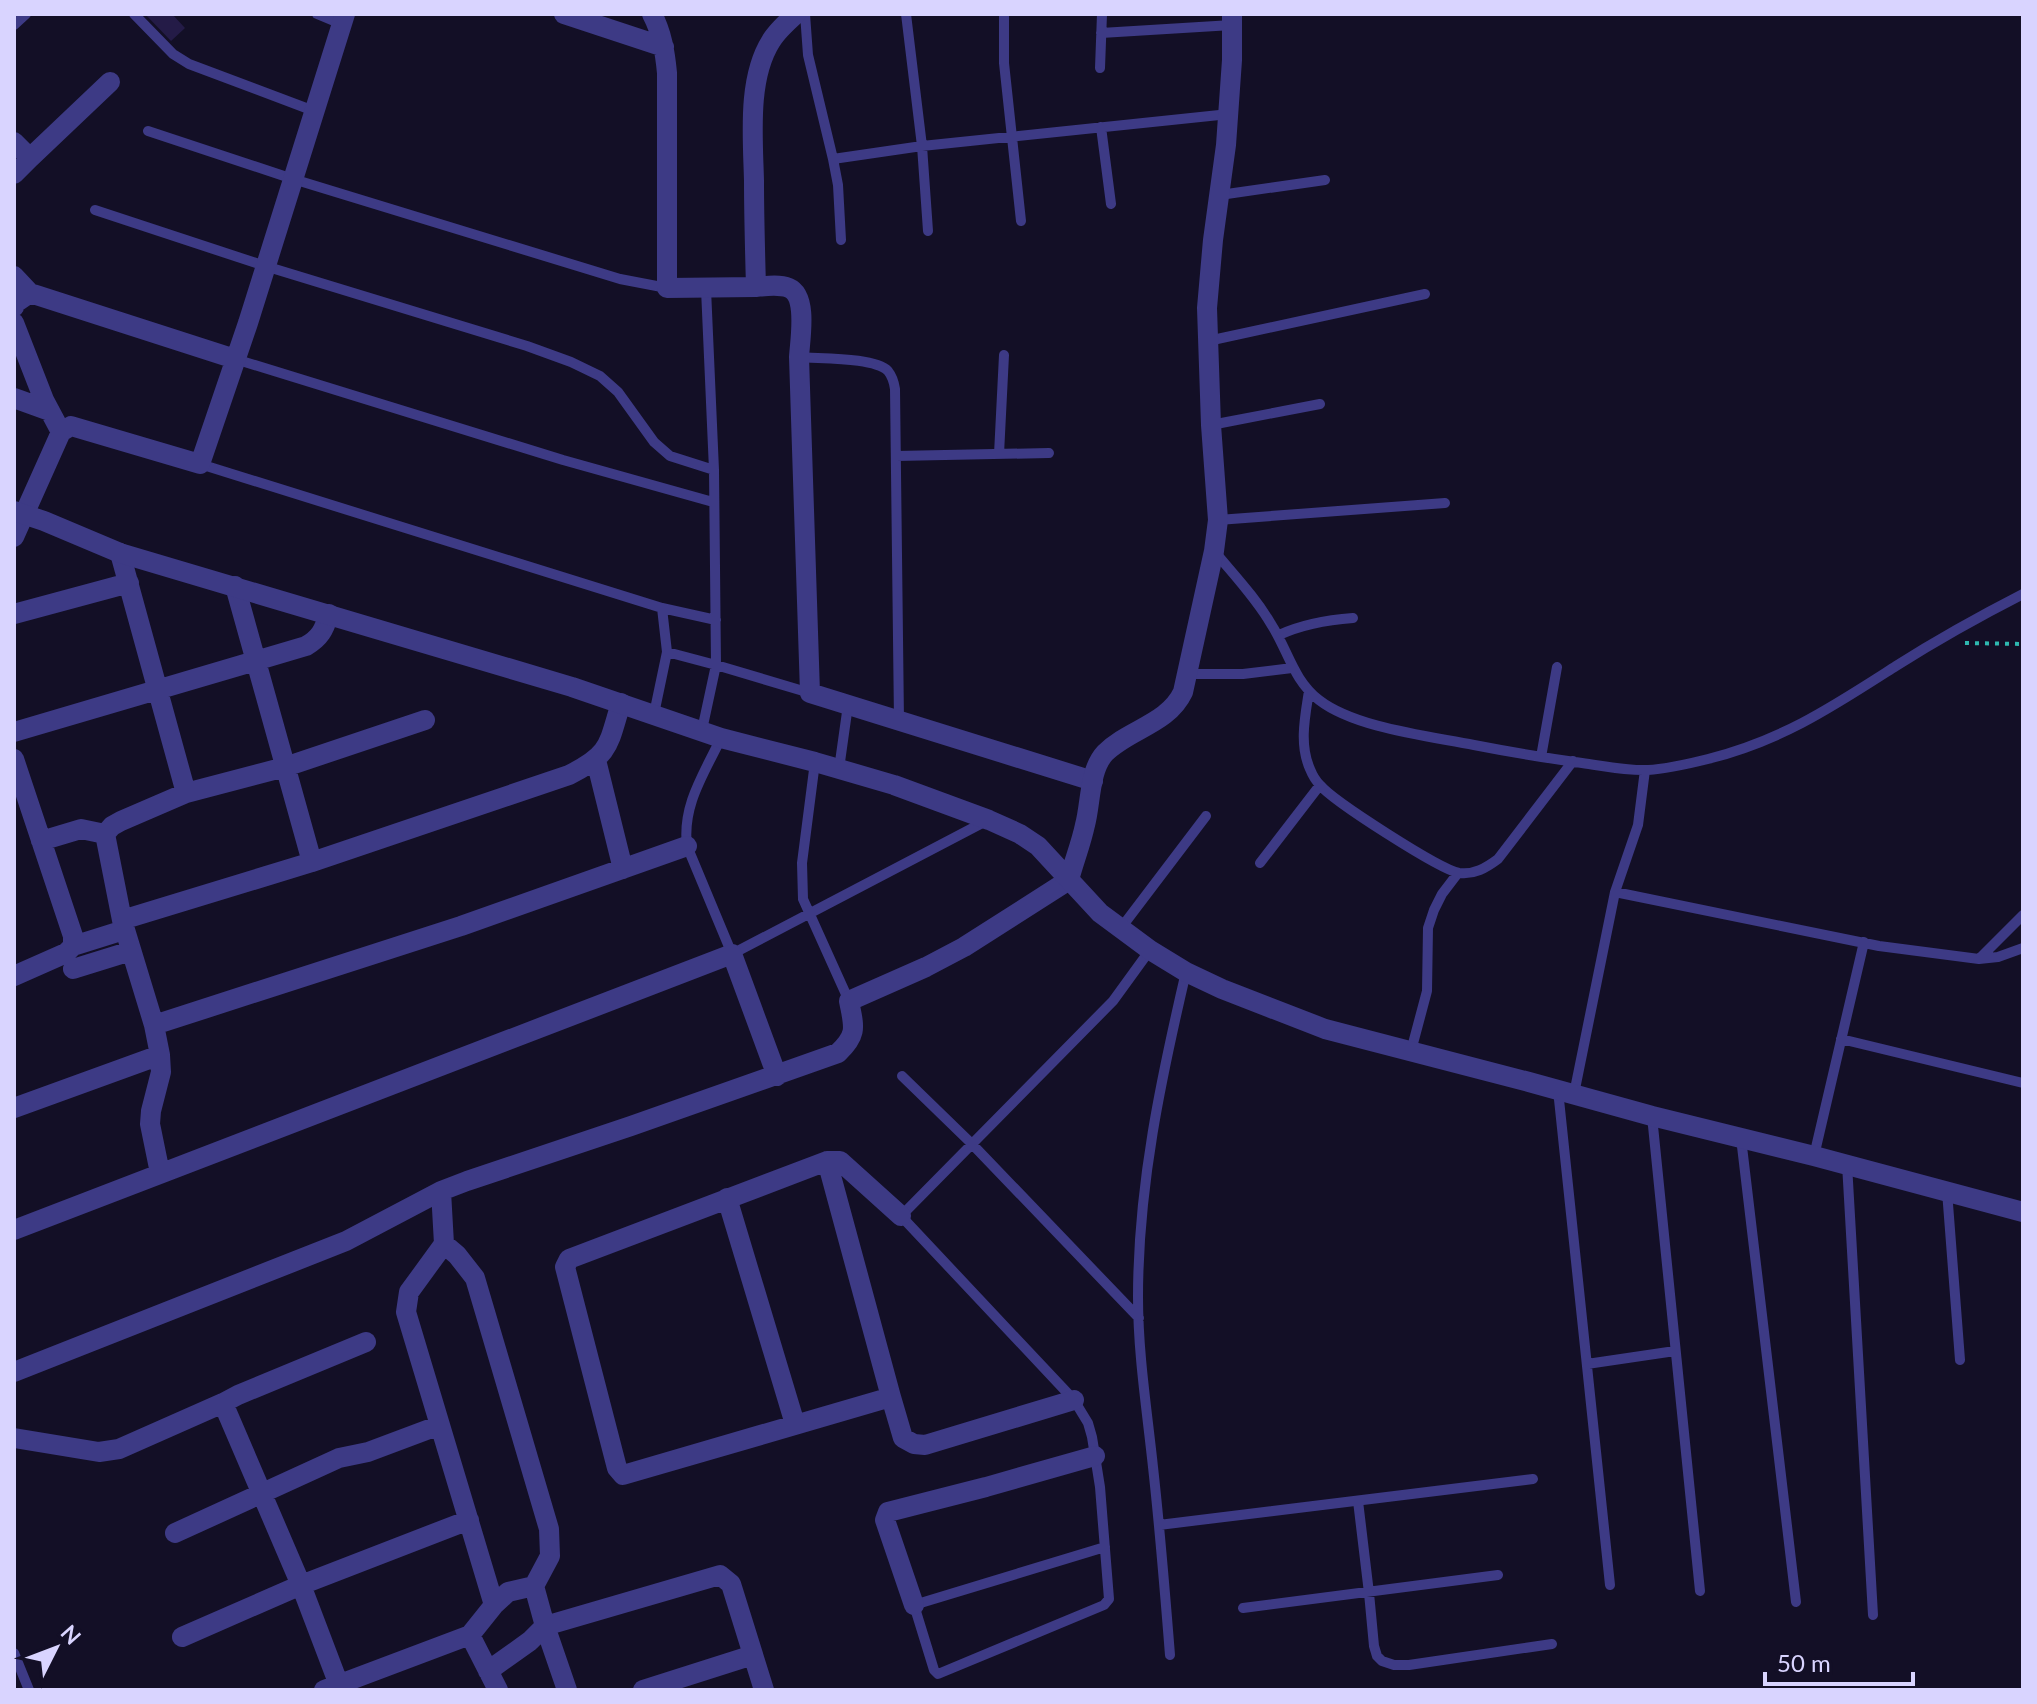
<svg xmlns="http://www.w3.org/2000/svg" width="2037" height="1704" viewBox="0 0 2037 1704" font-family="Lato,sans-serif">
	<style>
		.building { fill: #241b47 }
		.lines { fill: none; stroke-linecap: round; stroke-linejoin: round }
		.path { stroke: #2fb8b0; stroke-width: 4; stroke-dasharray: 4 6; stroke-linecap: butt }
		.service { stroke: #3d3a85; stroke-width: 10 }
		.minor { stroke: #3d3a85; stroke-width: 20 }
		.tertiary { stroke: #3d3a85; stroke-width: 20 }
	</style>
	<rect width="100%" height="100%" fill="#130f26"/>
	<!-- building -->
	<path class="building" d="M145,14H172L185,28L171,41Z"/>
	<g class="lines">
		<!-- path -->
		<path class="path" d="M1965,643L2023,644"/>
		<!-- service -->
		<path class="service" d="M134,14L173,54L189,64L314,111
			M317,14L341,24
			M805,14L808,55L833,159
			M906,14L922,146L928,231
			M1004,14V63L1021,221
			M14,25L26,14
			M1101,33L1232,25
			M1100,68L1102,14
			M1101,127L1111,204
			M148,131L293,179L620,279L667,288
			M1220,195L1325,180
			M95,210L265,266L527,346L571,362L600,376L618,392L654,442L670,456L714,470
			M841,240L838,185L833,159L922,146L1229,114
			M706,289L714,470L716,665L810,693
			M1208,341L1425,294
			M799,357C820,359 874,357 888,371C892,376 894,382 895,389L899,721
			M235,359L563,460L713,502
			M1211,425L1320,404
			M999,454L1004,355
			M896,456L1049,453
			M200,464L662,608L667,652L716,665L702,730
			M1218,520L1445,503
			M1215,552C1234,575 1256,598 1271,624C1288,650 1293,680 1319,700C1355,728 1429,736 1474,745C1510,752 1546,758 1582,763C1604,766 1626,771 1648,770C1668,769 1688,764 1708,759C1783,740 1832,707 1896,666C1937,640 1980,616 2023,594
			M662,608L716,620
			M1279,635C1303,624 1326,620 1353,618
			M1188,674H1243L1292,668
			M1309,691C1305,717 1299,744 1310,769C1312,774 1316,781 1320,785C1333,801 1439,869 1459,873C1474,875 1486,868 1498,859L1573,761
			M654,714L667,652
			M721,738C704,774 682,805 687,846L732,954L988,820
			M1541,757L1557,667
			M815,762L802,863L803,899L849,1001
			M839,769L848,705
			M1260,863L1320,785
			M1615,892L1879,946L1979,959L1998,957L2023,948
			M1121,928L1206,816
			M1979,959L2023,915
			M1841,1039L2023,1083
			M1411,1051L1427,991L1428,928L1434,910L1442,894L1458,873
			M902,1076L972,1144L1139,1318
			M1558,1090L1610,1585
			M1574,1094L1615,892L1638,825L1645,770
			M1652,1116L1700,1591
			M1741,1138L1796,1602
			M1814,1156L1864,942
			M1847,1164L1873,1615
			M1947,1191L1960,1360
			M1587,1364L1675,1351
			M1358,1501L1369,1593L1374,1646L1377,1656L1382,1661L1394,1665H1409L1552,1644
			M1159,1525L1533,1479
			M1105,1547L914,1605L934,1670L938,1674L1104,1605L1109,1599L1100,1487L1092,1437L1088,1423L1074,1400L901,1216L1113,1001L1150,950
			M1243,1608L1498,1575
			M14,1653L29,1690
			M1170,1655C1165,1592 1160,1530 1153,1467C1147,1410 1138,1354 1138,1297C1138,1186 1161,1079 1186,972"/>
		<!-- minor -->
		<path class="minor" d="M564,14L664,47
			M652,14C662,33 665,52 667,73V288L756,287
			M796,14C787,22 777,31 771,41C747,79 753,138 754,181C754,216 755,251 756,287C766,286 779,284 789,288C808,296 800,340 799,357L810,693L1093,781
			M14,142L30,158L14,174
			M30,158L110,82
			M14,276L30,293
			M14,307V304L30,293L235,359
			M14,323L44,400L61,432
			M14,398L50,411
			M14,537L61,432L71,426L200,464L248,323L345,14
			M120,553L186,793L121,821L112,826L105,834L122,920L154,1025L461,926L687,846
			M235,586L312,862L569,775C611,754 608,745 621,703
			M14,614L129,583
			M14,732L306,646C320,638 324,630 329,614
			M14,759L73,936V946L66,953L14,976
			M596,760L623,869
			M186,793L285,767L425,720
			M41,841L81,829L105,834
			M122,920L312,862
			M73,946L124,930
			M73,969L131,951
			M154,1025L160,1055L161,1072L151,1111L150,1124L160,1173
			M14,1108L160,1055
			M827,1161L891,1397L623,1475L617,1468L565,1267L569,1259L827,1161H840L901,1216
			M441,1191L444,1244L457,1255L475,1278L549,1529L550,1556L534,1586L545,1626L720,1575L731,1584L764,1690
			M727,1198L795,1424
			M14,1230L732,954L777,1076
			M444,1244L409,1292L406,1312L494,1605
			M14,1372L346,1241L441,1191L467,1181L631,1126L838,1053C858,1034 854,1027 849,1001L926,967L964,947L1069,880
			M891,1397L903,1438L914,1444L925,1445L1074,1400
			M14,1438L99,1452L119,1449L223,1403
			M175,1533L339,1458L368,1452L440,1425
			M914,1605L885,1520L888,1512L986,1487L1095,1456
			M470,1635L494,1605L508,1592L534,1586
			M182,1637L301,1585L469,1520
			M488,1671L530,1641L545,1626L567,1690
			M339,1685L301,1585L223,1403L238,1395L366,1342
			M324,1690L470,1635L498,1690
			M643,1690L753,1655"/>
		<!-- tertiary -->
		<path class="tertiary" d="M14,511L44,521L120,553L572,687L721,738L815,762L894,785L989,820L1020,834L1038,846L1100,913L1150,950L1186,972L1222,989L1325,1029L1529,1082L1652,1116L1814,1156L2023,1212
			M1069,880C1074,861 1081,844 1085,825C1091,803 1089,770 1105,753C1129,729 1168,724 1183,692L1214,551L1218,520L1211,425L1207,308L1213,240L1226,145L1232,60V14"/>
	</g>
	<!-- border -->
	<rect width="2037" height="1704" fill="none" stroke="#d9d4ff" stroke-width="32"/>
	<!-- north arrow -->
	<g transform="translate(56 1648) rotate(48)" stroke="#130f26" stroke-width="6" paint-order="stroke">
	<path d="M0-6L14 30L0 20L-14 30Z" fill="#d9d4ff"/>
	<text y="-12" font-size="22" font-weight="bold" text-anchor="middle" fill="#d9d4ff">N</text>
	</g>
	<!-- scale -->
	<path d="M1765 1672v12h148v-12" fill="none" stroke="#d9d4ff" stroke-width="4"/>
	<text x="1777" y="1672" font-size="24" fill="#d9d4ff" stroke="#130f26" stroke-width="6" paint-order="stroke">50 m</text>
</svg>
